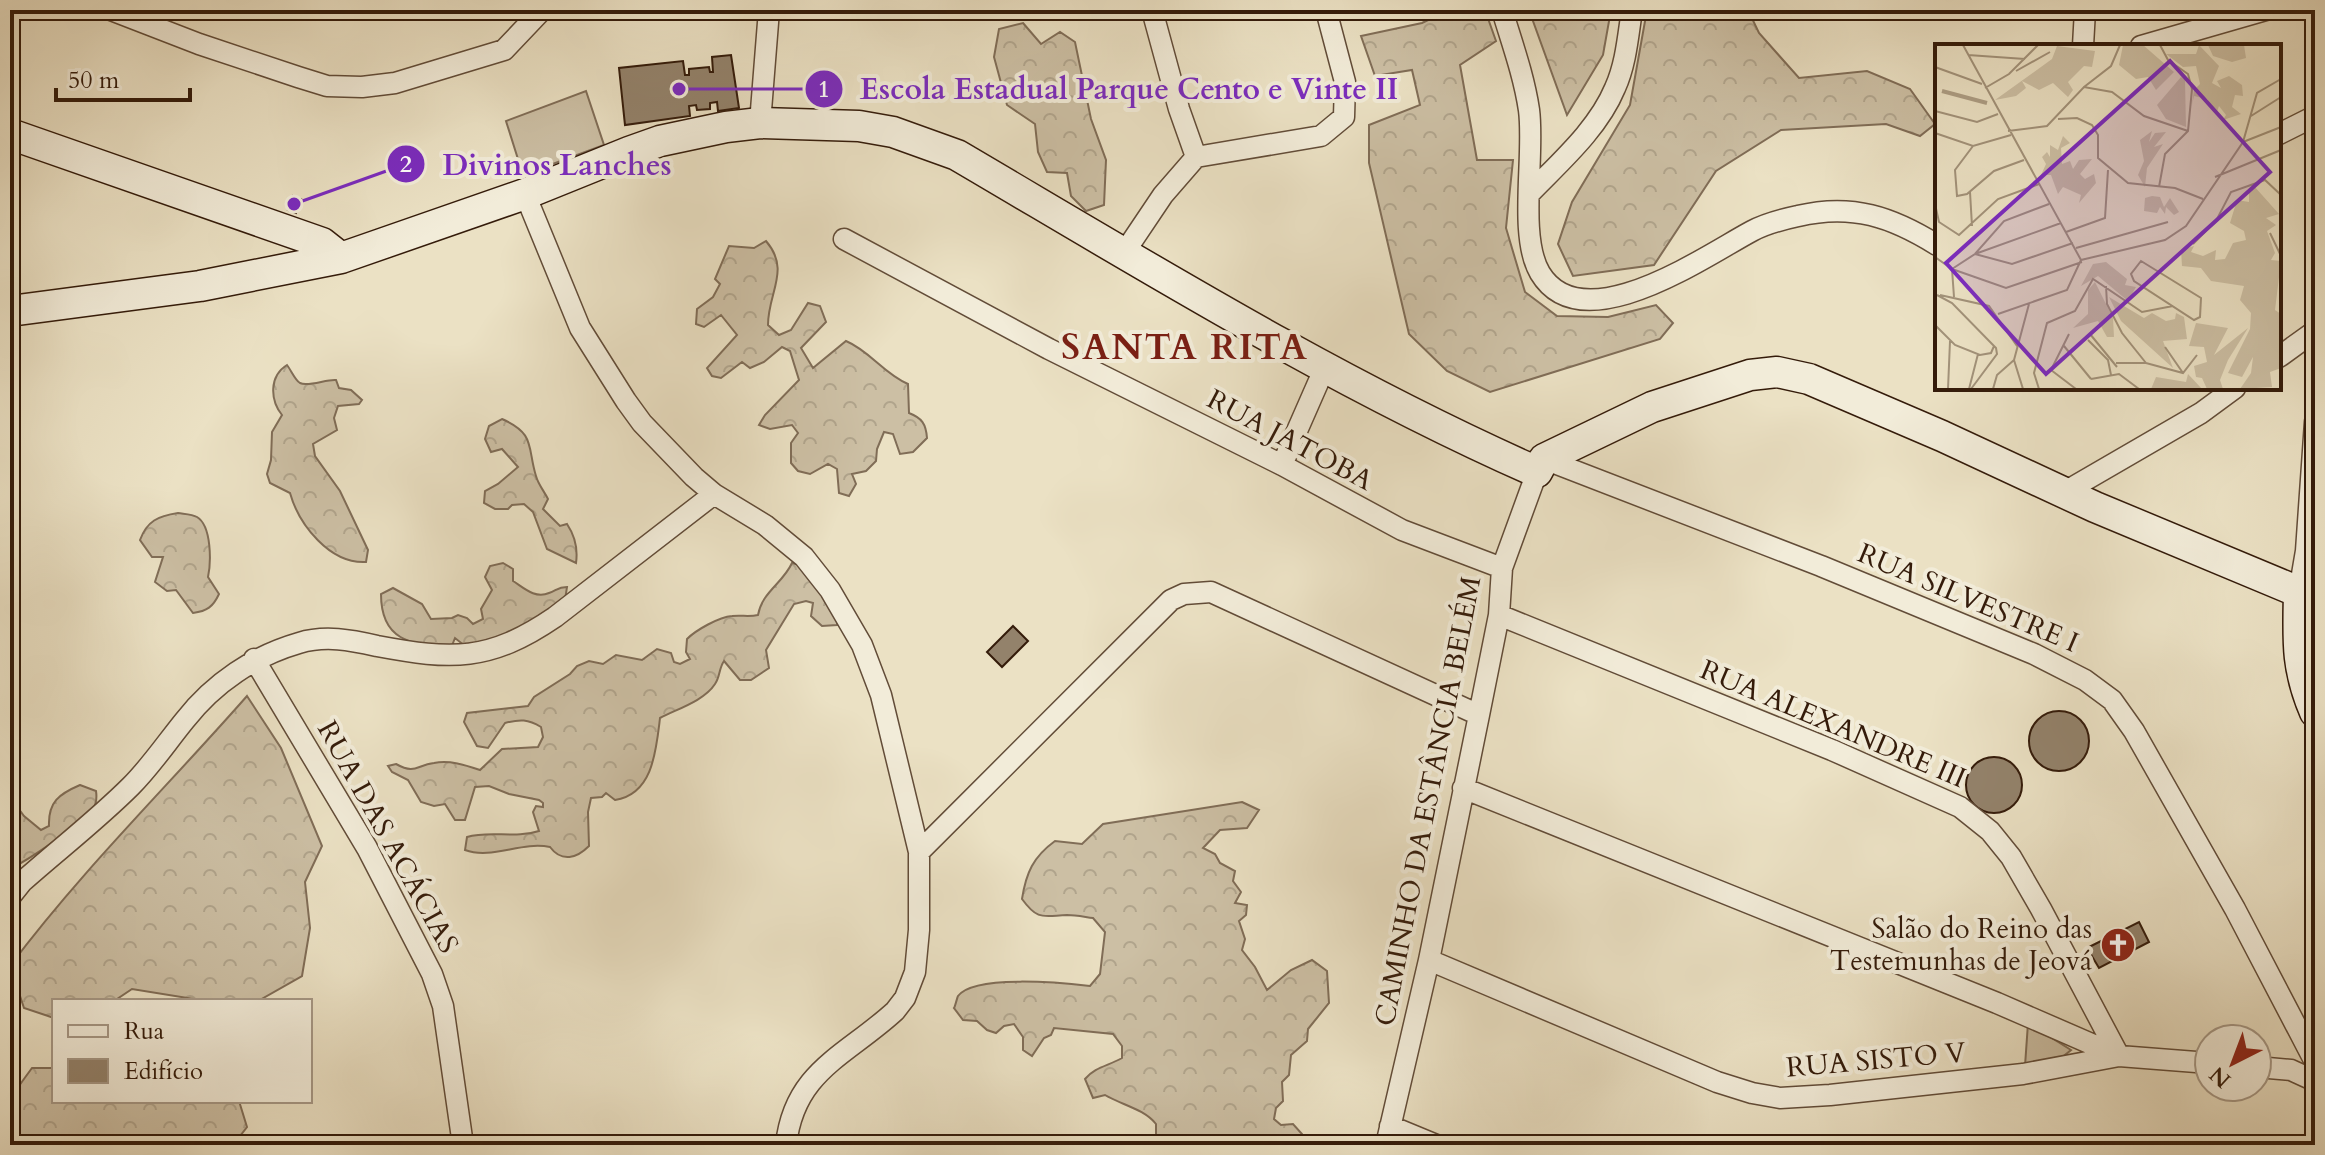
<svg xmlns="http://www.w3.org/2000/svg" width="2325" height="1155" viewBox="0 0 2325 1155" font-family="Cardo,serif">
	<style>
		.forest { fill: url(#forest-crowns); stroke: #806d57; stroke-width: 2 }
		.park { fill: #ccbfa4; stroke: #806d57; stroke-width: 2 }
		.building { fill: #93826b; stroke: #341b0a; stroke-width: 2 }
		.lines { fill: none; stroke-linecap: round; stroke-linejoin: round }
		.street-casing { stroke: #624c38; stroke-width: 23 }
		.secondary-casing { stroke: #341b0a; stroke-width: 33 }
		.street { stroke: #f2ecd9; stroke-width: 20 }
		.secondary { stroke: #f2ecd9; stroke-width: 30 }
		.labels { text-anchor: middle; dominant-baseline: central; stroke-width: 8; stroke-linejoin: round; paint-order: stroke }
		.street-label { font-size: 28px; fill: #341b0a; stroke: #f2ecd9 }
		.poi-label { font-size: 28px; fill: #341b0a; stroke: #f2ecd9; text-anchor: end }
		.district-label { font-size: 36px; font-weight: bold; letter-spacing: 2px; fill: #7a1f14; stroke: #f2ecd9 }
		.inset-river { fill: none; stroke: #ad9e85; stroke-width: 4 }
		.inset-road { fill: none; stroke: #a2927a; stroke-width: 2 }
		.view { fill: #7b2cbf; fill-opacity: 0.15; stroke: #7b2cbf; stroke-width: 4 }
		.inset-edge { fill: none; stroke: #341b0a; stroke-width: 4 }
		.leader { fill: none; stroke: #7b2cbf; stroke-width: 3 }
		.callout-dot { fill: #7b2cbf; stroke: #f2ecd9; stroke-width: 3 }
		.mark-label { font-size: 24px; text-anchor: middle; font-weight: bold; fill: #fff }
		.callout-label { font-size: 30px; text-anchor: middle; font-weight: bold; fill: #7b2cbf; stroke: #f2ecd9; stroke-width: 8; stroke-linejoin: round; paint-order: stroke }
	</style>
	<defs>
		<pattern id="forest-crowns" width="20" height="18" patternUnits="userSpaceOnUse" patternTransform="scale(2)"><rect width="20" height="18" fill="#ccbfa4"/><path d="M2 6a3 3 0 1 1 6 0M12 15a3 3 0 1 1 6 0" fill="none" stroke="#b0a48c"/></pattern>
	</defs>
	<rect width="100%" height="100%" fill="#ebe1c4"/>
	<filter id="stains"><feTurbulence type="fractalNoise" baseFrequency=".0025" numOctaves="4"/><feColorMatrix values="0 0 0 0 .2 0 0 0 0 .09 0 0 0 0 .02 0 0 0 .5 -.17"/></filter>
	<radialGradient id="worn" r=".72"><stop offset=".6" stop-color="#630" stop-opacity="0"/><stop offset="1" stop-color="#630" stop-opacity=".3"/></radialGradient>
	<!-- forest -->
	<path class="forest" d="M1449,10H1485L1496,41L1460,65L1477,160H1513L1506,228L1525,292L1557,316L1608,317L1656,305L1673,323L1660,339L1490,392L1447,371L1409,334L1369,163V125L1420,105L1412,70L1375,76L1361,36L1422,23Z
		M1529,10H1611L1603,55L1567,115Z
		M1647,10H1748L1759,33L1799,78L1867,71L1910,89L1935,124L1920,136L1886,124L1781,130L1716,171L1654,265L1573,276L1558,244L1572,202L1630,105Z
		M1023,23L1041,44L1060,32L1075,42L1091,119L1106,160L1104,205L1086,211L1071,196L1067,173L1047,172L1038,152L1035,124L1007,105L994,57L999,29Z
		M766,241C791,270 768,292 768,325L779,335L791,330L808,303L820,306L826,322L801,348L813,368L846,341C870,351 884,374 908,384L909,413C922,418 926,424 927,438L913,452L900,454L893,434L884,432L877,449L876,461L866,471L852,474L856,484L849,496L839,493L837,469L828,464L810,474L798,471L791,463V443L798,433L792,425L770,429L759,425L765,415L799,380L790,351L782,347L764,362L750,368L742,362L721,378L712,376L707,368L737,335L721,315L704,327L696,324L697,309L713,297L720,284L715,279L729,246L754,248Z
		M287,365C291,370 295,380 300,383C308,387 327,379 336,380L339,388L351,390L362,400L359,404L338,406L334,418L337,430L313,444L315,456L340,491L368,550L366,562C330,564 299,525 290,493L270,483L267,474L271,460L272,432L282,415C270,400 269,376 287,365Z
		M502,419C536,434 527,447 536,476C538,484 544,491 548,499L543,509L560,526L567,524C575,536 578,549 576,563L547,549L533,512L524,504L512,505L508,509H495L484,503L485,491L498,484L518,467L502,449L491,452L485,439L489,426Z
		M178,513C184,514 192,514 197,517C212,526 211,563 208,577L219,594C213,607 207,611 193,613L176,590L167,591L155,582L163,557H152L140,540C147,521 158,516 178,513Z
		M503,563L513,569V581C524,588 535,599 549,593C557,590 558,587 567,587L565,600L525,630L465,646L455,638L451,648C412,644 381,642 381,594L393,588L422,604L431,619L452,618L458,615L467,618L473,624L483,619L481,609L492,590L485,577L490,566Z
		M792,563L805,566L839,615L837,625L822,626L811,616L813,603L806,601L794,604L766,650L769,668L751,680H740L724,661C719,668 720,677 715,684C704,701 677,709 660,718C656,751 653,794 615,800L606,793L602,797L591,798L588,812L589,846C577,858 562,863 550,847C521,841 492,860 465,850L467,837C490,830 515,839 539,831L533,812L536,806L543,807V803L539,800L509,794L489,786L475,787L465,820H455L445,804L434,806L421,802L408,780L392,772L388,766L396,764C416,775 416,765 434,763C450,760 465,765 480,770L502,749L538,747L543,737L541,727C528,719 520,719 505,723L488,748L477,746L464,722L467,713L528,706L534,697L570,674L577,666L589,661L603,664L616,655L642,660L657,649L671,653L674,662L680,664L690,659L686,652L687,639C696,630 719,617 732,616C742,615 749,617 758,615C762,592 783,583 792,563Z
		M247,696L281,748L322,846L305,882L310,928L302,976L258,1001H206L132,989L114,1001H54V1018L24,1008L10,966C82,870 168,786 247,696Z
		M80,785L96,791C97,798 97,803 93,809C79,826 30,859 10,869V797L24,816L41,830L49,826C48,802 59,794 80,785Z
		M1242,802L1259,810L1247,828L1220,830L1203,848L1215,854L1220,863L1235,871L1233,881L1241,892L1235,903L1247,905L1246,915L1239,921L1245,939L1242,950L1255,967L1267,990L1291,970L1312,960L1327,971L1329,1003L1308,1029L1307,1041L1291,1055L1289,1075L1282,1082L1283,1101L1276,1108L1274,1119L1281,1125L1293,1124L1302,1134L1306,1145H1153L1156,1140V1124C1144,1109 1122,1105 1105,1095L1093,1098L1085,1079C1095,1067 1108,1066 1122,1058V1046L1113,1034L1054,1028L1051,1035L1044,1038L1032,1056L1023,1050V1037L1014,1024L1004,1026L996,1033L987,1030L977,1021L963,1020L954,1008C955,1007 957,998 958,996C974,974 1064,983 1090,986L1100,974L1105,932L1093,918C1085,917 1076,915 1067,915C1043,916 1038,921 1022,899C1026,873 1033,857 1055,841L1082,844L1103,824Z
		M32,1068H54V1101H239L247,1127L233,1145H21C8,1100 4,1106 32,1068Z"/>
	<!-- park -->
	<path class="park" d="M586,91L604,145L523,175L506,121Z
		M2028,1023L2071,1050L2060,1059L2025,1066Z"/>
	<!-- building -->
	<path class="building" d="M731,55L739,108L718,111L717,102L710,103V109L697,110L696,105L689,106L690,116L625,125L619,68L683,61L685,75H689V69L709,67L710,72H713L712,57Z
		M293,196L301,199L296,213L288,210Z
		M1013,626L1028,641L1002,667L987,652Z
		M2029 741a30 30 0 1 1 60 0a30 30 0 1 1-60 0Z
		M1966 785a28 28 0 1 1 56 0a28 28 0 1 1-56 0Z
		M2139,922L2149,942L2099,968L2087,948Z"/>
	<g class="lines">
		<!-- street casing -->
		<g class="street-casing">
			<path id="street" d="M111,10L199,44L298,77L327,86L362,87L395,83L504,50L542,10
				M1152,10L1179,109L1196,157
				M1502,10C1512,43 1524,76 1529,110C1535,155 1518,236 1540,273C1582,343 1705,256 1752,231C1765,224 1784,219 1798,216C1852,203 1892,217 1937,245
				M2083,46L2085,10
				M2141,46L2266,10
				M760,123L769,10
				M2279,134L2315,116
				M1196,157L1321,136L1344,117L1345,82L1326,10
				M1530,193C1560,162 1598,129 1615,88C1626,64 1628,36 1632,10
				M525,194L580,328L626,401L642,423L694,477L714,494L765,525L804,557L830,590L862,645L881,695L919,852V930L915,972L905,998L895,1011C846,1056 794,1071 786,1145
				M844,239L1049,349L1282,465L1402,530L1502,568
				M1124,253L1163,195L1196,157
				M2279,357L2315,331
				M1544,459L1821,566L2034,654L2085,680L2112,700L2134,731L2235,909L2315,1062
				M1282,465L1325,367
				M2063,493L2201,413L2235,388
				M2299,592L2306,551L2315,422
				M1499,615L1832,750L1960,807L1990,831L2011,857L2041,909L2119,1056
				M254,659L367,848L432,974L443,1006L463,1145
				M1463,788L1997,1003L2119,1056
				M919,852L1171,600L1184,594L1211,592L1479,715
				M10,897L22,882C58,850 97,820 131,786C151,766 167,742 185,720C214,683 254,656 299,643C325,635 351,640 377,646C452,660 489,662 555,617L714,494
				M1429,960L1717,1082L1752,1093L1780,1098L1830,1095L2023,1074L2119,1056L2209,1063
				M2257,1067L2291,1070L2315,1081
				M1390,1126L1436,1145
				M1386,1145L1429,960L1479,715L1499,615L1502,568L1537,472"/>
		</g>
		<!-- secondary casing -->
		<g class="secondary-casing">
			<path id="secondary" d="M10,134L322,243L341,258
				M10,311L200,286L341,258L525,194L629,152L660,141L726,127L760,123L859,126L893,132L957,155C1146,266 1337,384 1537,472L1544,459L1652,407L1750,375L1777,372L1809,379L1942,436L2095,507L2299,592C2298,640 2296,668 2315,712"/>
		</g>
		<!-- street -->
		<use href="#street" class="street"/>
		<!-- secondary -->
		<use href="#secondary" class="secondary"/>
	</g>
	<!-- icons -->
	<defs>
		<g id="church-disc" transform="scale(1.8)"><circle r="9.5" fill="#8f2418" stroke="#f2ecd9"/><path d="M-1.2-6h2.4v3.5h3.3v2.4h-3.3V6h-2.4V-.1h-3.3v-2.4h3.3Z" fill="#fff"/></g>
	</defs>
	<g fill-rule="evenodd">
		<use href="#church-disc" x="2118" y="945"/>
	</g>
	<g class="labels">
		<!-- street labels -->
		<g class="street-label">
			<text transform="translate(1290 440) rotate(28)">RUA JATOBA</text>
			<text transform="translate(1968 598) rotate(23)">RUA SILVESTRE I</text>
			<text transform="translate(1833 724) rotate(23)">RUA ALEXANDRE III</text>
			<text transform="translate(1428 801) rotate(-79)">CAMINHO DA ESTÂNCIA BELÉM</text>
			<text transform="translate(388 837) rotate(61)">RUA DAS ACÁCIAS</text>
			<text transform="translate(1876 1060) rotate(-5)">RUA SISTO V</text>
		</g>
		<!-- poi labels -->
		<g class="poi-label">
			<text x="2092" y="929">Salão do Reino das<tspan x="2092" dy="32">Testemunhas de Jeová</tspan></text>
		</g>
		<!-- district labels -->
		<g class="district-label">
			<text x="1185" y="347">SANTA RITA</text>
		</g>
	</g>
	<!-- overview -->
	<g transform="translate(1935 44)">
		<rect width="346" height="346" fill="#ebe1c4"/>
		<path d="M188,1H208L239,28L221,46L213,33L201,35L184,21ZM264,1L284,22L277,39L286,44L282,37L294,32L307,41L308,52L300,51L297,63L306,70L288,76L291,71L284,62L281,71L272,55L259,52L257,61L259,46L265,40L261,22L248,23L231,10H261ZM273,1H309L311,14L297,18L278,12ZM122,2L160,7L157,23L149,22L133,38L138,46L133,53L118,39L104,46L87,37L91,44L81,52L60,56L117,15ZM246,33L250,36L251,83L231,75L222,61ZM217,87L214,98L220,89L231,88L219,103L228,100L212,124L210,143L203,131L209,117L205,96ZM128,92L135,99L126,104L127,120L135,117L138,125L144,116L157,115L145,130L150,135L159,130L161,139L144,159L146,151L128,143L123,150L116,131H106L111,120L107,113L112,108L115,113V101L123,106ZM319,142L344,170L331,174L341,181L332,187L340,209L336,216L346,217L340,266L346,270V324L335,328L337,343L305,345L316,329L318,313L307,333L293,329L315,285L316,269L305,256L309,242L276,237L266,224L247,222L246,206L259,202L256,208L268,212L281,206L280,216L290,215L298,199L311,196L309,187L295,179L302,156L314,158V144ZM217,152L225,153L229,163L235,154L244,168L239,171L231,163L230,170L225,163L222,169L209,167L210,154ZM171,218L192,235L190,241L201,243L193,257L163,232L146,242L158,220ZM160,238L178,274L179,293H172L163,277L138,284L153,270V246ZM174,253L209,274L217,269L231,277L240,275L241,269L249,273L252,295L228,297L238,324L186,277ZM261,279L293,284L279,311L313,284L293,316L285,336L288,345H272L267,334L261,333L259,322L272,318L269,303L254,302ZM253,330L267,345H216L221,333L251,338Z" fill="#ccbfa4"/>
		<path class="inset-river" d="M7,47L52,59"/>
		<path class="inset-road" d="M28,1L146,216M33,11L90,15M0,23L47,40M81,27L115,8M149,43L176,22L185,1M50,44L74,30L103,1M0,67L42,78L63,70M316,72L346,53M123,75L142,74L157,81L163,91V114L193,139L240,144L268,155M73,87L112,82L149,43L177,48L209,72L253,87M0,89L38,102L76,91M308,98L346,83M38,102L20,126L22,152L32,150L59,127L89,116M280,133L346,106M224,143L230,110L253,87L257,45L253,30L233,16L225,1M35,148L37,182M0,160L4,178L24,191L63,155L104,140M131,188L170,174L173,126M335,189L346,212M258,200L281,177L296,148L330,136L346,151M141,204L233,178M40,210L77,220L138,199M40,210L126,179M0,213L17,225L71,244L147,218M146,216L230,196L251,182L308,98L322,49L346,35M206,217L266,254L265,273L259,276L199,237L196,230ZM17,225L40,210L69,177L114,160M17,225L19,253M171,242L172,260L187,289L211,319M2,251L17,259L61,304L62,310L36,345M5,251L54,262L82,302M63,270L132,246L146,216M0,281L20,301L45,311L56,309L59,302M134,290L116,326L141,345M155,290L182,323M153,296L173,316L176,331M129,302L156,335M230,303L248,329M181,319H211L248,329L262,311M156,335L184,330L204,345M13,345L15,297M34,345L43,310M58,345L62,331L79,316M88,345L79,316L94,260M104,345L99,329L112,279L140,267L158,235L207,268L238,262"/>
		<path class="view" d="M235,17L335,128L111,330L11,219Z"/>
		<rect width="346" height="346" class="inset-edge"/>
	</g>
	<!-- callouts -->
	<path class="leader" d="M679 89L824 89M294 204L406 164"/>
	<g class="callout-dot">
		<circle cx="679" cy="89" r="8"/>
		<circle cx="294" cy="204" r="8"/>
		<circle cx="824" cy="89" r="20"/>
		<circle cx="406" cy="164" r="20"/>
	</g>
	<g class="mark-label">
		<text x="824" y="97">1</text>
		<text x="406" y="172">2</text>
	</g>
	<g class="callout-label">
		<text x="1129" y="99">Escola Estadual Parque Cento e Vinte II</text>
		<text x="557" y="175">Divinos Lanches</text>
	</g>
	<!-- margin -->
	<rect width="2325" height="1155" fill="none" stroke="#ebe1c4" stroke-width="40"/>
	<rect x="12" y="12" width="2301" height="1131" fill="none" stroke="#341b0a" stroke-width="4"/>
	<rect x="20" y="20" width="2285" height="1115" fill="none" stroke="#341b0a" stroke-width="2"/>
	<!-- legend -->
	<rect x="52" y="999" width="260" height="104" fill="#f2ecd9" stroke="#a69886" stroke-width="2"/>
	<rect x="68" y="1025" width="40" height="12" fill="#f2ecd9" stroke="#a69886" stroke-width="2"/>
	<text x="124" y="1039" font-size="24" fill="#341b0a">Rua</text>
	<rect x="68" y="1059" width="40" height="24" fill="#93826b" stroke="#a69886" stroke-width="2"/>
	<text x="124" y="1079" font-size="24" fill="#341b0a">Edifício</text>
	<!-- north arrow -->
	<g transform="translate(2233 1063) rotate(222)"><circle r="38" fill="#f2ecd9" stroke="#a69886" stroke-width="2"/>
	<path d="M0-6L14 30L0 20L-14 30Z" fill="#8f2418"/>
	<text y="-12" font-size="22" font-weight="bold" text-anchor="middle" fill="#341b0a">N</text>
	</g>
	<!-- scale -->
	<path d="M56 88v12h134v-12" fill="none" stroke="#341b0a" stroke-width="4"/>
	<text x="68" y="88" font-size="24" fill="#341b0a" stroke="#f2ecd9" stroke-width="6" paint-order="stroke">50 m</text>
	<rect width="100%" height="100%" filter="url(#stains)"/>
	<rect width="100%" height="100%" fill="url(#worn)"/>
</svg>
